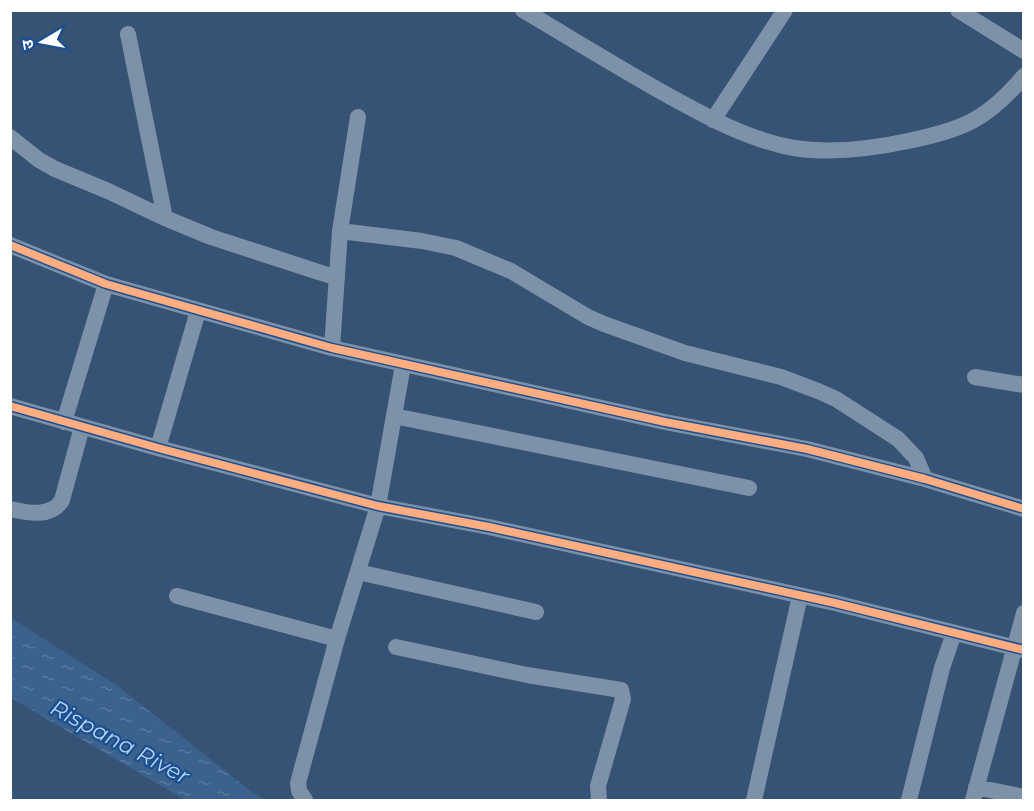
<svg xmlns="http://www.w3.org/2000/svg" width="1034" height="811" viewBox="0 0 1034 811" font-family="Montserrat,'Noto Sans Devanagari',sans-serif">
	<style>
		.water { fill: url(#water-ripples) }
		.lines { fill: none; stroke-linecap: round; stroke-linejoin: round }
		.street { stroke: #7d92a8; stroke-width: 16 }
		.cycleway-casing { stroke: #1b4f8f; stroke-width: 11 }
		.cycleway { stroke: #ffac80; stroke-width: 8 }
		.labels { text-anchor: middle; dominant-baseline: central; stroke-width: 4.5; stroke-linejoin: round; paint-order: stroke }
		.water-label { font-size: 22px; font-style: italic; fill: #b5d3f5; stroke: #1b4f8f }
	</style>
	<defs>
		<pattern id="water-ripples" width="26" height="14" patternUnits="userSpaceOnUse" patternTransform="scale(1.5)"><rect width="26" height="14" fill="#3b618d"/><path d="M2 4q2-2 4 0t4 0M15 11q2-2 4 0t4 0" fill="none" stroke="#58799e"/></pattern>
	</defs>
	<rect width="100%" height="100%" fill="#365274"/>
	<!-- water -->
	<path class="water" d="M11,618L118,686L252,792L266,800H185L11,698Z"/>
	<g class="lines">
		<!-- street -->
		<path class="street" d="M523,10C572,39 619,68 669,96C709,118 749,140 794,148C832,154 871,149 908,141C962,130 987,120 1024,76
			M958,10L1024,51
			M128,34L165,218
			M713,120L785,10
			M10,137L39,160L55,169L108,191L165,218L211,237L337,278
			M340,231L422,241L456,248L511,271L588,317L604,324L685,353L781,377L818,391L836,399L898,439L916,458L925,479
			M10,245L106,284L332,348L665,422L807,449L925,479L1024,509
			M332,348L340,231L358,117
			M975,377L1024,385
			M10,406L158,448L378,506L489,527L835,603L1024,650
			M394,416L749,488
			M64,422L106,284
			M158,448L198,311
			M10,509C28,513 52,518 62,500L82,427
			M358,572L536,612
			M177,596L337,639
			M396,647L527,675L621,690L623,699L598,786L599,800
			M976,787L1024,797
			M305,800L299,791L298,783L337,639L378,506L403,365
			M754,800L800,596
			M909,800L942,668L954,633
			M973,800L1024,613"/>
		<!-- cycleway casing -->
		<g class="cycleway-casing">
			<path id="cycleway" d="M10,245L106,284L332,348L665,422L807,449L925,479L1024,509
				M10,406L158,448L378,506L489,527L835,603L1024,650"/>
		</g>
		<!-- cycleway -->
		<use href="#cycleway" class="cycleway"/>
	</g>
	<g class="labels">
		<!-- water labels -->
		<g class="water-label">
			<text transform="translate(120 742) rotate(28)">Rispana River</text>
		</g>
	</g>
	<!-- border -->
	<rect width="1034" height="811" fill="none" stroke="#ffffff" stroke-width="24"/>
	<!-- north arrow -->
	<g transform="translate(42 42) rotate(260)" stroke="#1b4f8f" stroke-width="4.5" paint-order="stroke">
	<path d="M0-4.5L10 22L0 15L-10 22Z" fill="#ffffff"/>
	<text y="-9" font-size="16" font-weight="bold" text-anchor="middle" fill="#ffffff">उ</text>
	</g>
</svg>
